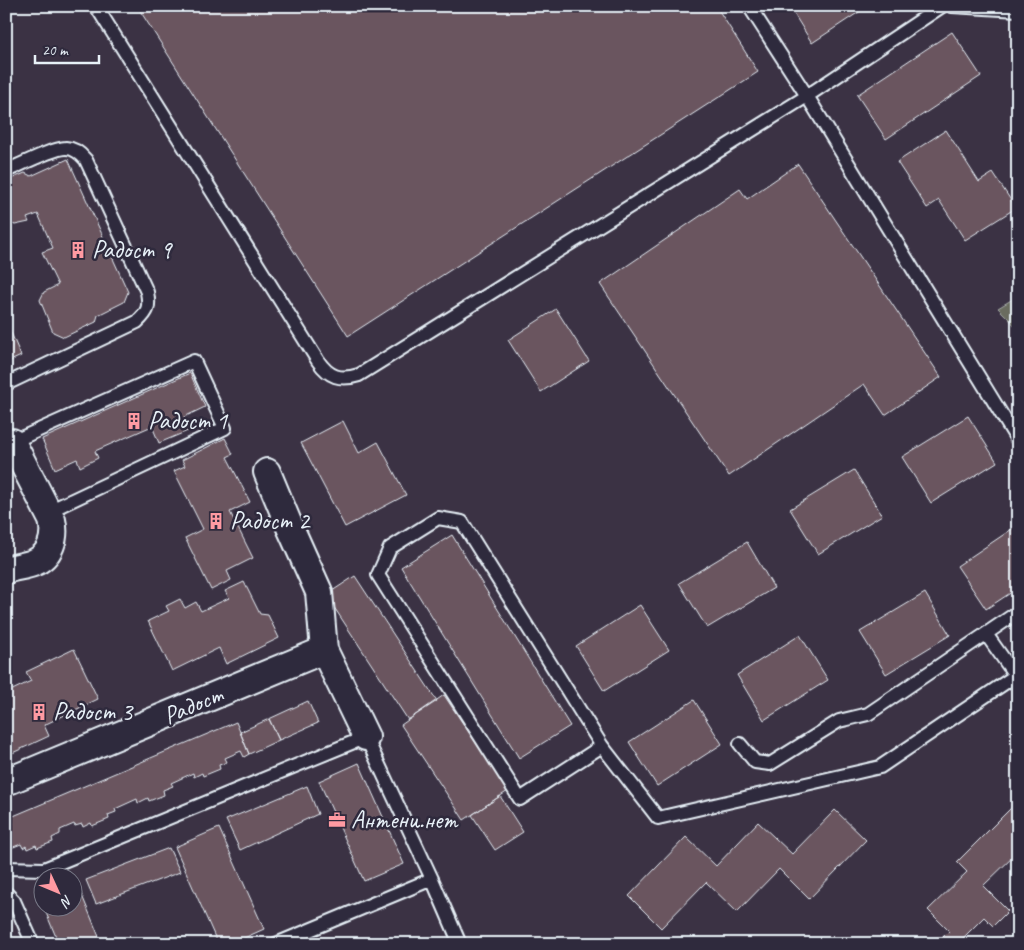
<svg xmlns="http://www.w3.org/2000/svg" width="1024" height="950" viewBox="0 0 1024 950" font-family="Caveat,sans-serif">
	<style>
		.green { fill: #6a6c5e; stroke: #a9aeab }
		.building { fill: #6b545e; stroke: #e8f1f8 }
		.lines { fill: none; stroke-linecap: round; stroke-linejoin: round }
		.service-casing { stroke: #e8f1f8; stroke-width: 16 }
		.minor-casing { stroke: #e8f1f8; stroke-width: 30 }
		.service { stroke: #2f2a3d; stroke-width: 12 }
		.minor { stroke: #2f2a3d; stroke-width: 26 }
		.labels { text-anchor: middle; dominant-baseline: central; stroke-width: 5; stroke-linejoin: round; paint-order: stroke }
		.poi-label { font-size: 25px; fill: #e8f1f8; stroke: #2f2a3d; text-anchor: start }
		.street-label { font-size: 25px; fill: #e8f1f8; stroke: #2f2a3d }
	</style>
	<rect width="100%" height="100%" fill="#3b3244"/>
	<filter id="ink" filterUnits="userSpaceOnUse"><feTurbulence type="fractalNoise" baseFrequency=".02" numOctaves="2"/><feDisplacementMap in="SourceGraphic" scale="10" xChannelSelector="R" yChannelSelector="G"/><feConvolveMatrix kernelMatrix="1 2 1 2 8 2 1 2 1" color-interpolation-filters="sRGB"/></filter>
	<g filter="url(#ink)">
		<!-- green -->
		<path class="green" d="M1018,296V330L1010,320L998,308Z"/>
		<!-- building -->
		<path class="building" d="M137,6H716L758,72L348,336Z
			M789,6H864L865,8L812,43Z
			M952,32L981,76L886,139L857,95Z
			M946,130L979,182L993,173L1016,208L965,240L939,200L927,208L897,162Z
			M68,159L128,292L124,302L98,315L96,322L64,337L53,332L40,300L44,292L58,285L42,252L53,248L38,214L27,218L29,222L15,225L6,222V181L25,173L31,176Z
			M798,164L941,377L885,415L864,384L729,476L600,284L740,189L747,199Z
			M556,309L589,361L541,392L508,340Z
			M6,321L21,356L6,363Z
			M190,373L205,407L184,417L190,430L159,443L152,426L95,451L98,458L80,467L77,459L55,469L42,439Z
			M968,416L997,462L931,503L902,457Z
			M343,421L359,453L378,442L406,495L345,527L301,443Z
			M225,438L233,454L227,457L250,502L230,512L253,558L227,571L231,580L211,590L185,538L203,529L174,471L185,466L182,460Z
			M854,470L882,515L818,554L790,509Z
			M1018,525V588L986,609L957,566Z
			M452,535L570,726L519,758L401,567Z
			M747,542L774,588L707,628L679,583Z
			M355,576L437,701L408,720L326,595Z
			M244,582L260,614L268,615L279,638L226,664L219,648L172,671L148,621L169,611L166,606L180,599L185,608L196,602L201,611L229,598L225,591Z
			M925,593L950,635L886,674L860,632Z
			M640,605L669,650L604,691L576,646Z
			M800,635L828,680L764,720L737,675Z
			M74,649L98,699L44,725L49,736L6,756V693L31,681L26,672Z
			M444,695L508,791L464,820L401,725Z
			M694,700L722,744L657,786L629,742Z
			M308,701L318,723L279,740L269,719Z
			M269,719L279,740L249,754L240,732Z
			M236,722L249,754L244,757L241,751L225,758L227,762L219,765L220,769L203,776L202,773L194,777L193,773L171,783L173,786L163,790L164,795L149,801L148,798L138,803L137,799L115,809L116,812L108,815L109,819L92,826L91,823L83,827L82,824L75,826L74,824L60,830V834L52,838L53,842L37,848L36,845L27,849L26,846L23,848L21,844L6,850V827L13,824L11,817Z
			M359,763L404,864L364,881L319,781Z
			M307,786L318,814L240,850L226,820Z
			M500,796L523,832L495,850L472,815Z
			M1018,801V852L983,886L1008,911L993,926L984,917L958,943L959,944H936L949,931L928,910L967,872L957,862Z
			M835,810L866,840L809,899L779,869L737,912L706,882L661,928L629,896L686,837L716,866L758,822L792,854Z
			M219,828L264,929L231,944H218L175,847Z
			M169,848L180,872L96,904L86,880Z
			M76,881L102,944H59L44,908H72V883Z"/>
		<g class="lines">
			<!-- service casing -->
			<g class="service-casing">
				<path id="service" d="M96,6L318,361C329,377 340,381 359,375L807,96L942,6
					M749,6L807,96L1018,441
					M952,6L1018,10
					M6,171C20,165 53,148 66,148C75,148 81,154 86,160L147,292C150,307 148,312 137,322L6,384
					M12,442L194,361L225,428L47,512
					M986,634L1015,675
					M740,744L755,762L770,764L839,721L868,714L1018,612
					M602,746L520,799L378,575L390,548L438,518L462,522L602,746L658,818L880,767L1018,674
					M6,868L44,869L366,737L432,879L460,944
					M6,893L14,901L33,944
					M276,944L432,879"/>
			</g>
			<!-- minor casing -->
			<g class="minor-casing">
				<path id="minor" d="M267,472L289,525L319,592L324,650L366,737
					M6,570C15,567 25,566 33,563C51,556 56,537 52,520L12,442
					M6,782L324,650"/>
			</g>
			<!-- service -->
			<use href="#service" class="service"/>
			<!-- minor -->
			<use href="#minor" class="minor"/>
		</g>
	</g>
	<!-- icons -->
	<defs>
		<g id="building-bare" transform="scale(1.35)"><path d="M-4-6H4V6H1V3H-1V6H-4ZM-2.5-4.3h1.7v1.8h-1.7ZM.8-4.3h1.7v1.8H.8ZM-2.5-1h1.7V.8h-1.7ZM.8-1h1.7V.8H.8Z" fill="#ff9aa2" stroke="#2f2a3d" stroke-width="2.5" paint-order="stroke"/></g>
		<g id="office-bare" transform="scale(1.35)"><path d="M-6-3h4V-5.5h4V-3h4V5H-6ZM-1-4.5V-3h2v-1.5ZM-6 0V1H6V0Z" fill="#ff9aa2" stroke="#2f2a3d" stroke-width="2.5" paint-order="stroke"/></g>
	</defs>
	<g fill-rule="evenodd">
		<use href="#building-bare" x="78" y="250"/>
		<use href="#building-bare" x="134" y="421"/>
		<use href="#building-bare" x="216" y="521"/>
		<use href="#building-bare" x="39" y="712"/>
		<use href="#office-bare" x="337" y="820"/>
	</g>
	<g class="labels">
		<!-- poi labels -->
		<g class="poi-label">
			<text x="92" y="250">Радост 9</text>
			<text x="148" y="421">Радост 1</text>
			<text x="230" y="521">Радост 2</text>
			<text x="53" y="712">Радост 3</text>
			<text x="351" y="820">Антени.нет</text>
		</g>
		<!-- street labels -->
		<g class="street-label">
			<text transform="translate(193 705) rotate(-23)">Радост</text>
		</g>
	</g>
	<!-- margin -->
	<rect width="1024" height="950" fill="none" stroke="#2f2a3d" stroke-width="25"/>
	<rect x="12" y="12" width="999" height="925" fill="none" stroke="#e8f1f8" stroke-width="2" filter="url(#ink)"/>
	<!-- north arrow -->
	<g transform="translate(58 892) rotate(134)"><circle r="24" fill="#2f2a3d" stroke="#797a88"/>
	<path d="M0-4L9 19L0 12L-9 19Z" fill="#ff9aa2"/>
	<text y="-8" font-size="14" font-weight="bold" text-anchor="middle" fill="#e8f1f8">N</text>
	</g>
	<!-- scale -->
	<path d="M35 55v8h64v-8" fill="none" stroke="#e8f1f8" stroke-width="2.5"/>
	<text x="42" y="55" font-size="15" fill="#e8f1f8" stroke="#2f2a3d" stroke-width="4" paint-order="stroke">20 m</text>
</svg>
